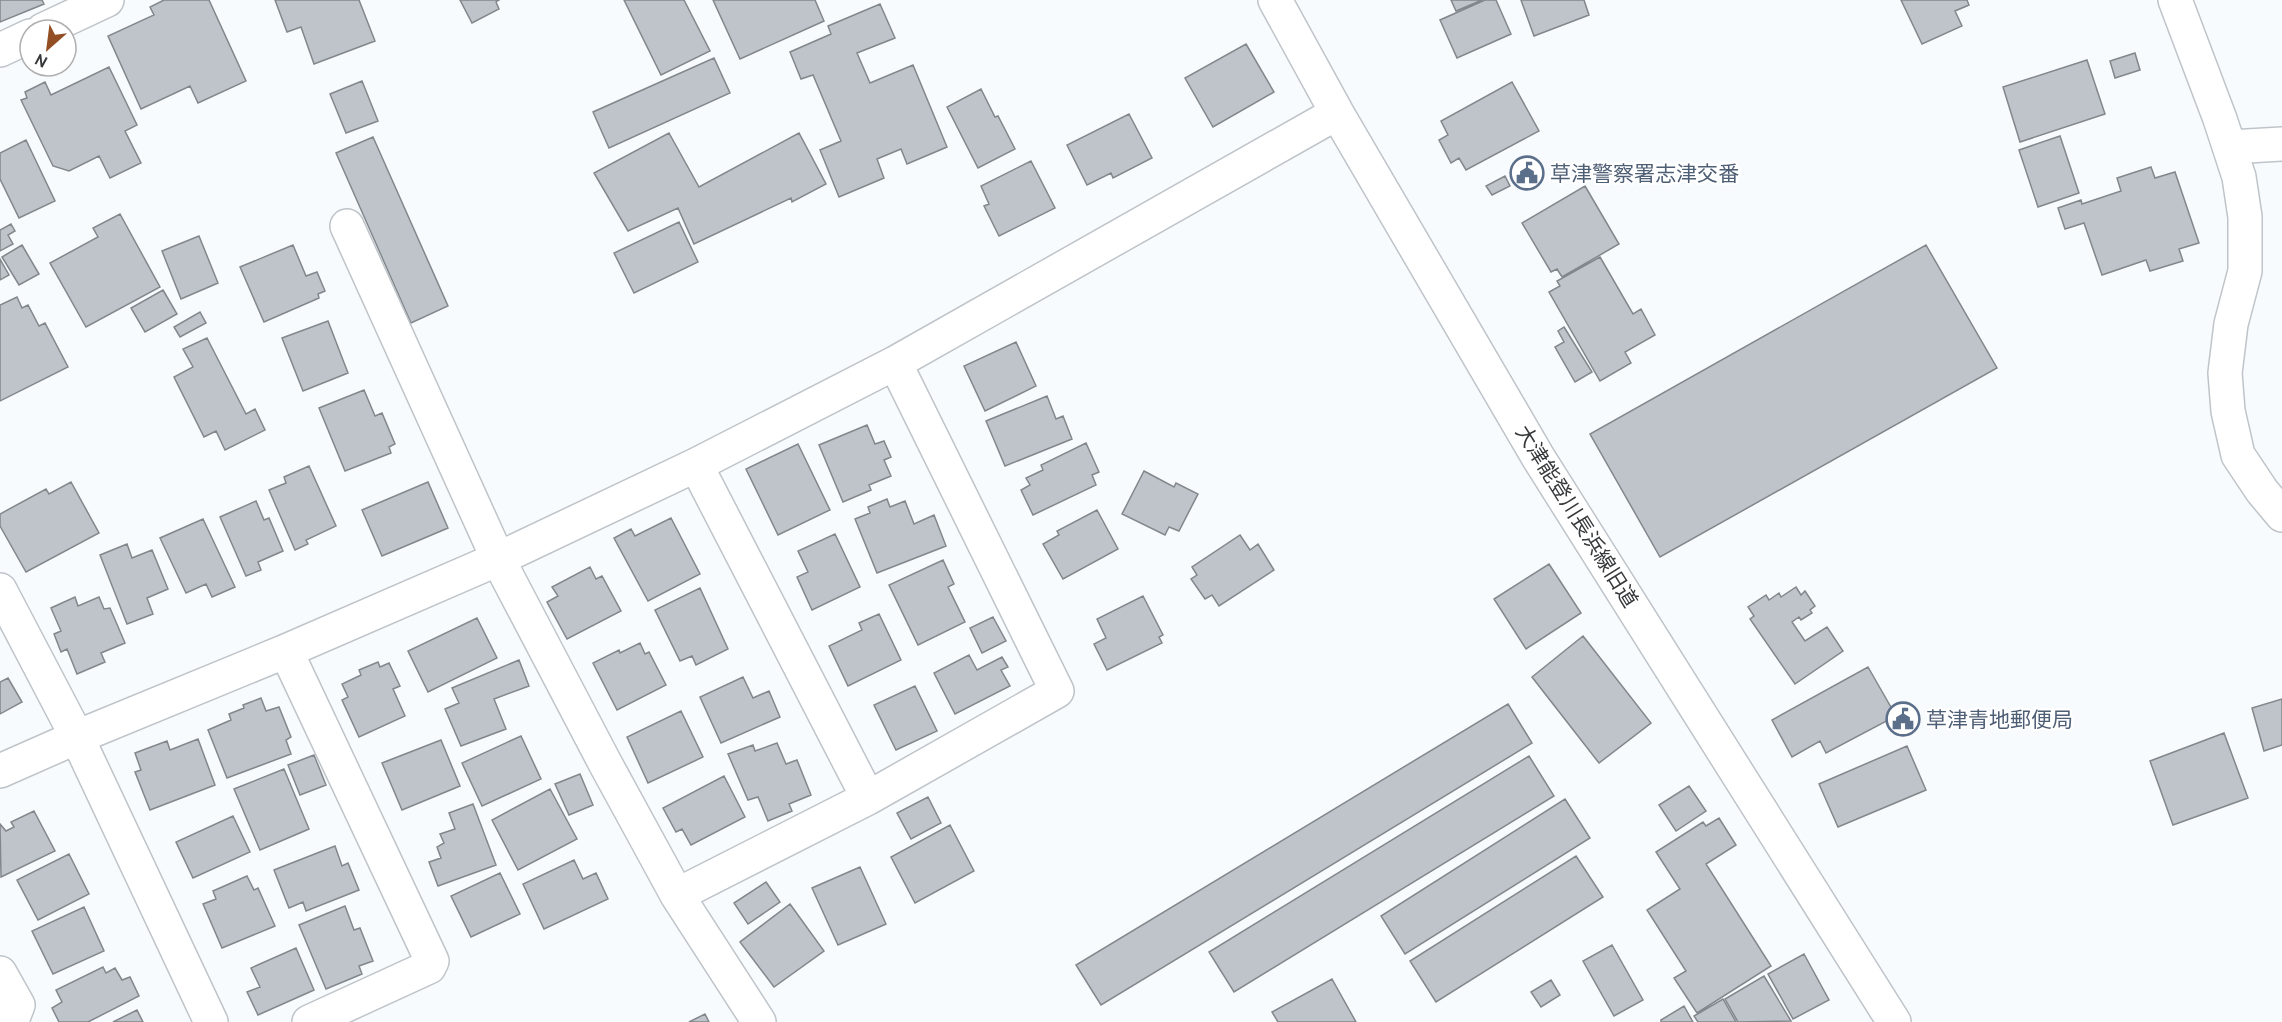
<svg xmlns="http://www.w3.org/2000/svg" width="2282" height="1022" viewBox="0 0 2282 1022" font-family="Cabin,'Noto Sans JP',sans-serif">
	<style>
		.building { fill: #bec4c9; stroke: #82878c; stroke-width: 1.5 }
		.lines { fill: none; stroke-linecap: round; stroke-linejoin: round }
		.minor-casing { stroke: #bec4c9; stroke-width: 36 }
		.minor { stroke: #fff; stroke-width: 33 }
		.labels { text-anchor: middle; dominant-baseline: central; stroke-width: 4.5; stroke-linejoin: round; paint-order: stroke }
		.service-label { font-size: 21px; fill: #4e5e75; stroke: #fff; text-anchor: start }
		.street-label { font-size: 21px; fill: #36383a; stroke: #fff }
	</style>
	<rect width="100%" height="100%" fill="#f7fbfe"/>
	<!-- building -->
	<path class="building" d="M0,0H42L44,4L0,22Z
		M164,0H209L246,81L198,103L190,86L141,109L108,36L154,15L150,7Z
		M275,0H359L375,41L314,64L301,27L287,32Z
		M460,0H499L496,2L499,9L472,23Z
		M624,0H684L710,51L661,75Z
		M713,0H815L824,21L740,59Z
		M1451,0H1482L1456,11Z
		M1485,0H1496L1511,34L1457,58L1440,20Z
		M1521,0H1584L1589,15L1534,36Z
		M1901,0H1967L1969,5L1955,11L1962,26L1922,44Z
		M880,4L895,38L857,53L870,83L913,65L947,147L907,164L901,149L877,159L884,178L839,197L820,150L841,141L813,75L801,79L790,52L831,34L828,26Z
		M1246,44L1274,92L1213,127L1185,78Z
		M2135,53L2140,70L2115,78L2110,61Z
		M714,58L730,93L609,148L593,112Z
		M2087,60L2105,114L2020,142L2003,87Z
		M109,67L137,125L125,131L141,163L110,178L99,156L69,171L53,166L21,100L27,98L25,92L45,82L51,95Z
		M362,81L378,121L346,133L330,94Z
		M1512,82L1539,131L1466,170L1459,158L1451,163L1439,140L1448,135L1441,121Z
		M981,89L995,117L998,116L1015,149L978,168L947,107Z
		M1129,114L1152,158L1113,178L1111,173L1087,185L1067,145Z
		M669,133L699,187L799,133L826,184L792,202L791,198L694,244L678,208L628,231L594,173Z
		M2060,136L2079,193L2038,207L2019,150Z
		M373,137L448,306L411,323L336,153Z
		M26,140L55,201L19,218L0,179V153Z
		M1031,161L1055,208L999,236L984,206L989,204L981,186Z
		M2151,167L2155,178L2175,172L2199,243L2179,249L2183,261L2150,271L2146,260L2102,275L2084,223L2065,229L2058,208L2081,200L2082,204L2121,191L2117,178Z
		M1505,176L1510,186L1492,195L1486,186Z
		M1585,186L1619,244L1562,277L1557,269L1551,272L1522,223Z
		M120,214L160,287L86,327L50,263L98,237L93,228Z
		M679,222L698,262L634,293L614,253Z
		M11,224L15,231L8,235L13,244L0,251V230Z
		M199,236L218,283L181,299L162,251Z
		M22,245L39,274L19,285L2,257Z
		M293,245L306,276L317,272L325,291L318,294L319,298L264,322L240,267Z
		M1926,245L1997,368L1660,557L1590,434Z
		M1600,257L1633,314L1641,309L1655,335L1625,352L1631,363L1600,381L1549,292L1560,286L1557,281Z
		M0,259L9,275L0,280Z
		M163,290L177,314L145,332L131,308Z
		M17,297L22,308L28,305L39,326L45,323L68,367L0,401V305Z
		M200,312L206,323L180,337L174,327Z
		M328,321L348,373L303,391L282,338Z
		M1564,327L1592,372L1575,382L1555,347L1564,342L1558,331Z
		M207,338L246,414L255,409L265,430L225,450L216,431L204,437L174,377L193,367L183,349Z
		M1016,342L1036,386L985,411L964,366Z
		M364,390L375,416L382,413L395,444L389,447L391,453L345,471L319,408Z
		M1047,396L1056,419L1063,416L1072,439L1005,466L986,421Z
		M867,425L875,444L884,441L891,457L884,460L891,476L869,485L871,490L843,502L819,445Z
		M1086,443L1099,472L1092,475L1096,485L1033,515L1021,490L1030,485L1026,478L1043,470L1041,465Z
		M798,444L830,510L778,535L746,469Z
		M309,466L336,526L306,540L308,544L295,550L269,490L286,483L284,477Z
		M1144,471L1174,487L1176,483L1198,494L1179,531L1169,527L1165,535L1122,514Z
		M71,482L99,533L26,572L0,526V514L46,489L49,494Z
		M428,482L448,528L382,556L362,510Z
		M887,499L890,507L905,501L914,524L934,515L946,546L877,573L855,519L870,513L868,507Z
		M256,501L264,520L269,518L283,551L258,562L261,570L246,576L220,517Z
		M1097,510L1118,549L1063,579L1043,544L1059,535L1057,531Z
		M671,518L700,574L648,601L614,538L631,529L635,536Z
		M203,519L235,587L212,597L206,584L186,593L160,538Z
		M835,534L860,587L812,610L797,577L808,572L798,551Z
		M1240,535L1250,550L1258,544L1274,570L1219,606L1212,595L1205,599L1191,579L1197,575L1192,567Z
		M127,544L132,558L152,550L168,589L147,598L153,614L127,624L100,555Z
		M943,560L954,584L948,587L965,622L918,645L889,585Z
		M1549,564L1581,613L1526,649L1494,599Z
		M590,567L596,579L602,576L621,611L567,639L547,602L558,596L552,587Z
		M1796,587L1801,595L1805,591L1815,606L1810,610L1812,613L1801,620L1799,617L1792,622L1805,641L1827,627L1843,651L1795,684L1750,619L1754,616L1748,607L1766,595L1769,600L1779,593L1781,597Z
		M700,588L728,649L696,665L692,656L680,661L655,610Z
		M1143,596L1163,635L1159,637L1162,643L1107,670L1094,644L1106,638L1097,619Z
		M75,597L78,606L99,597L104,609L110,608L125,643L101,653L105,662L77,674L67,649L61,652L54,634L61,631L51,608Z
		M879,614L901,660L848,686L829,646L862,630L859,623Z
		M993,617L1006,641L982,653L970,628Z
		M477,618L497,658L428,692L408,651Z
		M1583,636L1651,723L1599,763L1532,677Z
		M640,643L645,654L649,652L666,685L617,710L593,663L619,650L620,653Z
		M969,655L977,670L1002,657L1008,667L1001,670L1010,686L955,714L934,673Z
		M519,660L529,686L494,699L506,729L461,746L445,709L459,703L452,688Z
		M378,662L380,667L389,663L400,686L393,689L405,716L359,737L342,700L348,697L342,684L361,675L359,670Z
		M1868,667L1896,716L1826,753L1820,741L1792,757L1772,720Z
		M743,677L753,698L769,691L780,717L721,743L700,697Z
		M8,678L22,702L0,714V682Z
		M915,686L937,731L896,750L874,705Z
		M261,698L266,711L279,707L291,737L286,740L291,754L227,778L208,730L231,720L229,714L244,708L243,705Z
		M2282,699V745L2264,751L2252,708Z
		M1508,704L1532,743L1101,1005L1076,965Z
		M681,711L703,757L648,783L627,737Z
		M2224,733L2248,798L2173,825L2150,761Z
		M521,736L541,779L482,806L462,763Z
		M198,739L215,785L150,810L135,772L141,770L135,753L167,741L170,750Z
		M441,740L460,786L402,810L382,763Z
		M777,743L786,764L797,760L811,795L789,804L792,811L768,821L758,797L748,800L728,754L753,745L755,751Z
		M1907,746L1926,790L1838,827L1819,784Z
		M314,755L326,785L300,795L288,765Z
		M1529,756L1554,796L1234,992L1209,952Z
		M284,769L309,829L260,850L234,789Z
		M580,774L593,805L569,815L555,784Z
		M724,776L745,817L691,845L682,829L676,832L663,808Z
		M1689,786L1706,811L1676,831L1659,805Z
		M550,789L577,839L518,870L492,820Z
		M928,797L941,823L911,839L897,813Z
		M1565,799L1590,838L1405,954L1381,916Z
		M473,804L496,865L438,886L429,862L441,858L437,847L444,843L440,834L455,829L449,813Z
		M34,811L55,851L1,877L0,824L6,831L14,827L11,822Z
		M233,816L250,852L193,878L176,842Z
		M1719,818L1736,845L1706,864L1771,966L1697,1013L1674,978L1686,971L1647,910L1680,889L1656,852L1703,822L1706,826Z
		M950,825L974,871L915,903L891,857Z
		M335,846L342,866L348,863L359,890L306,911L303,902L289,908L274,870Z
		M69,854L89,894L38,920L17,880Z
		M1576,856L1603,897L1436,1002L1410,961Z
		M574,860L583,879L596,873L608,899L544,929L523,884Z
		M860,867L886,924L838,945L812,888Z
		M500,873L520,914L471,937L451,896Z
		M247,876L254,890L258,888L275,926L222,948L203,904L216,899L213,891Z
		M766,882L780,902L748,924L734,903Z
		M790,904L824,951L774,987L740,942Z
		M345,906L354,930L360,928L373,961L359,966L362,974L326,989L299,925Z
		M84,907L104,951L53,974L32,931Z
		M1612,945L1643,1000L1614,1016L1583,961Z
		M296,948L314,990L258,1015L247,992L260,987L251,968Z
		M1804,954L1829,1000L1793,1019L1768,974Z
		M103,967L106,973L115,968L122,980L130,977L139,996L88,1022H59L52,1008L62,1002L56,990Z
		M1764,976L1791,1021L1738,1022L1725,999Z
		M1332,979L1356,1022H1278L1272,1012Z
		M1551,980L1560,995L1541,1007L1531,992Z
		M1723,999L1736,1022H1698L1694,1016Z
		M1684,1006L1693,1022H1661V1020Z
		M137,1010L143,1022H113Z
		M705,1014L709,1022H689Z"/>
	<g class="lines">
		<!-- minor casing -->
		<g class="minor-casing">
			<path id="minor" d="M1275,0L1337,113L1538,457L1894,1022
				M2175,0L2220,119L2239,177L2245,217V271L2231,324L2225,373L2228,411L2238,455L2262,491L2282,515
				M43,30L107,0
				M0,50L30,36
				M2230,147L2282,144
				M347,226L498,559L605,763L677,895L759,1022
				M696,465L868,798
				M0,590L77,737L211,1022
				M286,651L432,961L429,967L309,1022
				M0,771L77,737L286,651L498,559L696,465L895,363L1337,113
				M677,895L868,798L1057,691L895,363
				M0,973L18,1005L13,1018L6,1022"/>
		</g>
		<!-- minor -->
		<use href="#minor" class="minor"/>
	</g>
	<!-- icons -->
	<defs>
		<g id="civic-ring" transform="scale(1.725)"><circle r="9.5" fill="#fff" stroke="#5c6f8a" stroke-width="1.5"/><path d="M-.6-6.5H3V-4.5H.6V-3L4-1V1h2V6H-6V1h2V-1L-.6-3ZM-1.2 2.5V6h2.4V2.5Z" fill="#5c6f8a"/></g>
	</defs>
	<g fill-rule="evenodd">
		<use href="#civic-ring" x="1527" y="173"/>
		<use href="#civic-ring" x="1903" y="719"/>
	</g>
	<g class="labels">
		<!-- service labels -->
		<g class="service-label">
			<text x="1550" y="173">草津警察署志津交番</text>
			<text x="1926" y="719">草津青地郵便局</text>
		</g>
		<!-- street labels -->
		<g class="street-label">
			<text transform="translate(1577 516) rotate(58)">大津能登川長浜線旧道</text>
		</g>
	</g>
	<!-- north arrow -->
	<g transform="translate(48 48) rotate(208)"><circle r="28" fill="#ffffff" stroke="#afafb0" stroke-width="1.5"/>
	<path d="M0-4.5L10 22L0 15L-10 22Z" fill="#934f23"/>
	<text y="-9" font-size="16" font-weight="bold" text-anchor="middle" fill="#36383a">N</text>
	</g>
</svg>
